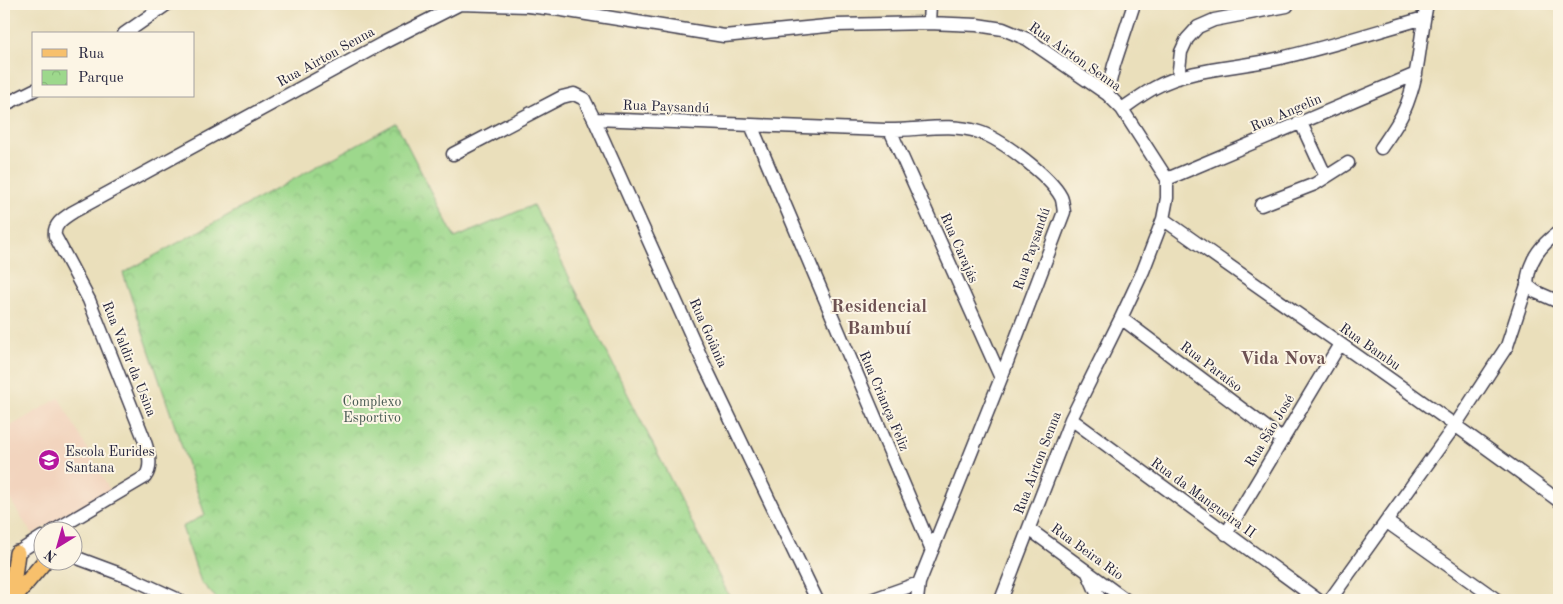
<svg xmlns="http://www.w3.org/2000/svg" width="1563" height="604" viewBox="0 0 1563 604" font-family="'Old Standard TT',serif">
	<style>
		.built { fill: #f2d4be }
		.park { fill: url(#park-crowns); stroke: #607d64 }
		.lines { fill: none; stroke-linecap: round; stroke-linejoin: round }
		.minor-casing { stroke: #403e4e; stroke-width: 15 }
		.major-casing { stroke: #403e4e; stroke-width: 18 }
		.minor { stroke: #fff; stroke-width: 12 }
		.major { stroke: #f7c06c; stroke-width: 15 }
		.labels { text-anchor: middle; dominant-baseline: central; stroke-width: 4; stroke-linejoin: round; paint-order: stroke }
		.street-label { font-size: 14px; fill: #22223b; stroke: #fcf5e5 }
		.park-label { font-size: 14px; fill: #475953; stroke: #fcf5e5 }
		.poi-label { font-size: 14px; fill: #22223b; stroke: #fcf5e5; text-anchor: start }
		.district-label { font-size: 19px; font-weight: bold; fill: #6d5152; stroke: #fcf5e5 }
	</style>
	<defs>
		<pattern id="park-crowns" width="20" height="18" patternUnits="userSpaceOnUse" patternTransform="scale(1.25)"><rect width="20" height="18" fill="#9dd88c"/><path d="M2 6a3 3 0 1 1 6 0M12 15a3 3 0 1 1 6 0" fill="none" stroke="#87b97a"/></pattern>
	</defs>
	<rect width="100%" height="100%" fill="#fcf5e5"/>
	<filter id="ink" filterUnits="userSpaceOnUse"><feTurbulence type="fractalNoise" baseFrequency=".02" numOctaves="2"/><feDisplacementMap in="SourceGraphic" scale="10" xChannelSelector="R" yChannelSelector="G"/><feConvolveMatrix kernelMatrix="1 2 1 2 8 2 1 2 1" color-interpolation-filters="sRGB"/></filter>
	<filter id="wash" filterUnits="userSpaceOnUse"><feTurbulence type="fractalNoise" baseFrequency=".0096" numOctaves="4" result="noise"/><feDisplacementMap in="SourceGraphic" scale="20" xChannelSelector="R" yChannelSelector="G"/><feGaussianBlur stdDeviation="1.12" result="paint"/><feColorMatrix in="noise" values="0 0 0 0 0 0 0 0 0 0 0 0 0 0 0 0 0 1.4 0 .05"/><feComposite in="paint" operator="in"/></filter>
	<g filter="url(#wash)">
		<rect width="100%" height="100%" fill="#eadfbb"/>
		<!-- built -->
		<path class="built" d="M59,398L111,492L32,534L4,490V430Z"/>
		<!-- park -->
		<path class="park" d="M396,123L455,238L533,205L731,600H218L201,582L182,527L205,515L123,273Z"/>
	</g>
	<g filter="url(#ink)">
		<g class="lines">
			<!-- minor casing -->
			<g class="minor-casing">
				<path id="minor" d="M929,23L930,4
					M124,34L167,4
					M1178,78L1181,52L1187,39L1198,27L1214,20L1287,6
					M1107,94L1114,65L1134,4
					M4,105L34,90
					M1122,109C1132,102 1143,94 1154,88C1190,68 1237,68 1276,59C1326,48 1375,32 1424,18
					M594,119C691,123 788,126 885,130C917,131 949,122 979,132C1001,139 1050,176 1061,197C1063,201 1063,207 1064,212L1001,378L919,583L917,600
					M1301,123L1326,177
					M751,125L932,551
					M890,130L1001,378
					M1381,148C1392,132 1403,117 1409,98C1420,68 1420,35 1427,4
					M453,154L562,97L574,94L584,99L594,119L705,366L817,600
					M1167,179L1416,74
					M1261,205L1315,184L1348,163
					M1163,219C1295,313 1429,404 1559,501
					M1559,232C1540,245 1528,261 1527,285L1536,292L1559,302
					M1121,318L1283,440
					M1071,419L1318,600
					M1387,522L1497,600
					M1029,529L1126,600
					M52,532L145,477C154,465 147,448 143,436L89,300L55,236C53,224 64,218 73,212L383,43L460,4L528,6L562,10L724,36L837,25L929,23L977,25L1003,29L1027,39L1107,94L1122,109L1167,179V198L1163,219L1143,271L1121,318L1071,419L1001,600
					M1226,534L1340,344
					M17,553L42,537
					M72,556L131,578L179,600
					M1088,573L1100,600
					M871,600L919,583
					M1330,600L1456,424L1507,346L1527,285"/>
			</g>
			<!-- major casing -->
			<g class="major-casing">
				<path id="major" d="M11,600L17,553
					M12,600L44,562"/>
			</g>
			<!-- minor -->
			<use href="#minor" class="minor"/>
			<!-- major -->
			<use href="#major" class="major"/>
		</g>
	</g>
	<!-- icons -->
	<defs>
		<g id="school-disc" transform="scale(1.125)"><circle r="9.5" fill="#b5179e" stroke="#fcf5e5"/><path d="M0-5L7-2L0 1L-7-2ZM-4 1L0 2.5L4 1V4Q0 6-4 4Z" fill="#fff"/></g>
	</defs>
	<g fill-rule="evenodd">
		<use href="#school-disc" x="49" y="460"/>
	</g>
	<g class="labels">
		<!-- street labels -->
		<g class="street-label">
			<text transform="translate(326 57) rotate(-29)">Rua Airton Senna</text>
			<text transform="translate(1075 57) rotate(35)">Rua Airton Senna</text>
			<text transform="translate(666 107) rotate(2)">Rua Paysandú</text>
			<text transform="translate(1286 113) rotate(-23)">Rua Angelin</text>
			<text transform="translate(959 248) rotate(66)">Rua Carajás</text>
			<text transform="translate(1032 249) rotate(-71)">Rua Paysandú</text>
			<text transform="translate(708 333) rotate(66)">Rua Goiânia</text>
			<text transform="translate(1370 347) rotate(35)">Rua Bambu</text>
			<text transform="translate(129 359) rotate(68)">Rua Valdir da Usina</text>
			<text transform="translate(1211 367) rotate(37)">Rua Paraíso</text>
			<text transform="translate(884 401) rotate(67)">Rua Criança Feliz</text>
			<text transform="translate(1270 431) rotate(-59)">Rua São José</text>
			<text transform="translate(1038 463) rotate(-69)">Rua Airton Senna</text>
			<text transform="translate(1203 498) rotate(36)">Rua da Mangueira II</text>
			<text transform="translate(1087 552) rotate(36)">Rua Beira Rio</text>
		</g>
		<!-- park labels -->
		<g class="park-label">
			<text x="372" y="402">Complexo<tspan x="372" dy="16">Esportivo</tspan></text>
		</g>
		<!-- poi labels -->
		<g class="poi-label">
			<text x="65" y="452">Escola Eurides<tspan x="65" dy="16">Santana</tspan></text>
		</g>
		<!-- district labels -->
		<g class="district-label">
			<text x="879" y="307">Residencial<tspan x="879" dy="22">Bambuí</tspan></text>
			<text x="1283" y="359">Vida Nova</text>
		</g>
	</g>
	<!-- margin -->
	<rect width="1563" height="604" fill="none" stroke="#fcf5e5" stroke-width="20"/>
	<!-- legend -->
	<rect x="32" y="32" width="162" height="65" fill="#fcf5e5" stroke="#a5a1a1"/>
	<rect x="42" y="49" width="25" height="8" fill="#f7c06c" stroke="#a5a1a1"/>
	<text x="78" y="58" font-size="15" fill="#22223b">Rua</text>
	<rect x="42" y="70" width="25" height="15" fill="url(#park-crowns)" stroke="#a5a1a1"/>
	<text x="78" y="82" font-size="15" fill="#22223b">Parque</text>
	<!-- north arrow -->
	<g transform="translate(58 546) rotate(217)"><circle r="24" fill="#fcf5e5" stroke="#a5a1a1"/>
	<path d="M0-4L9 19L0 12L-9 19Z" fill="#b5179e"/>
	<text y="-8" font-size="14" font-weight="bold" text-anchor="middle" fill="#22223b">N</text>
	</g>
</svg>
